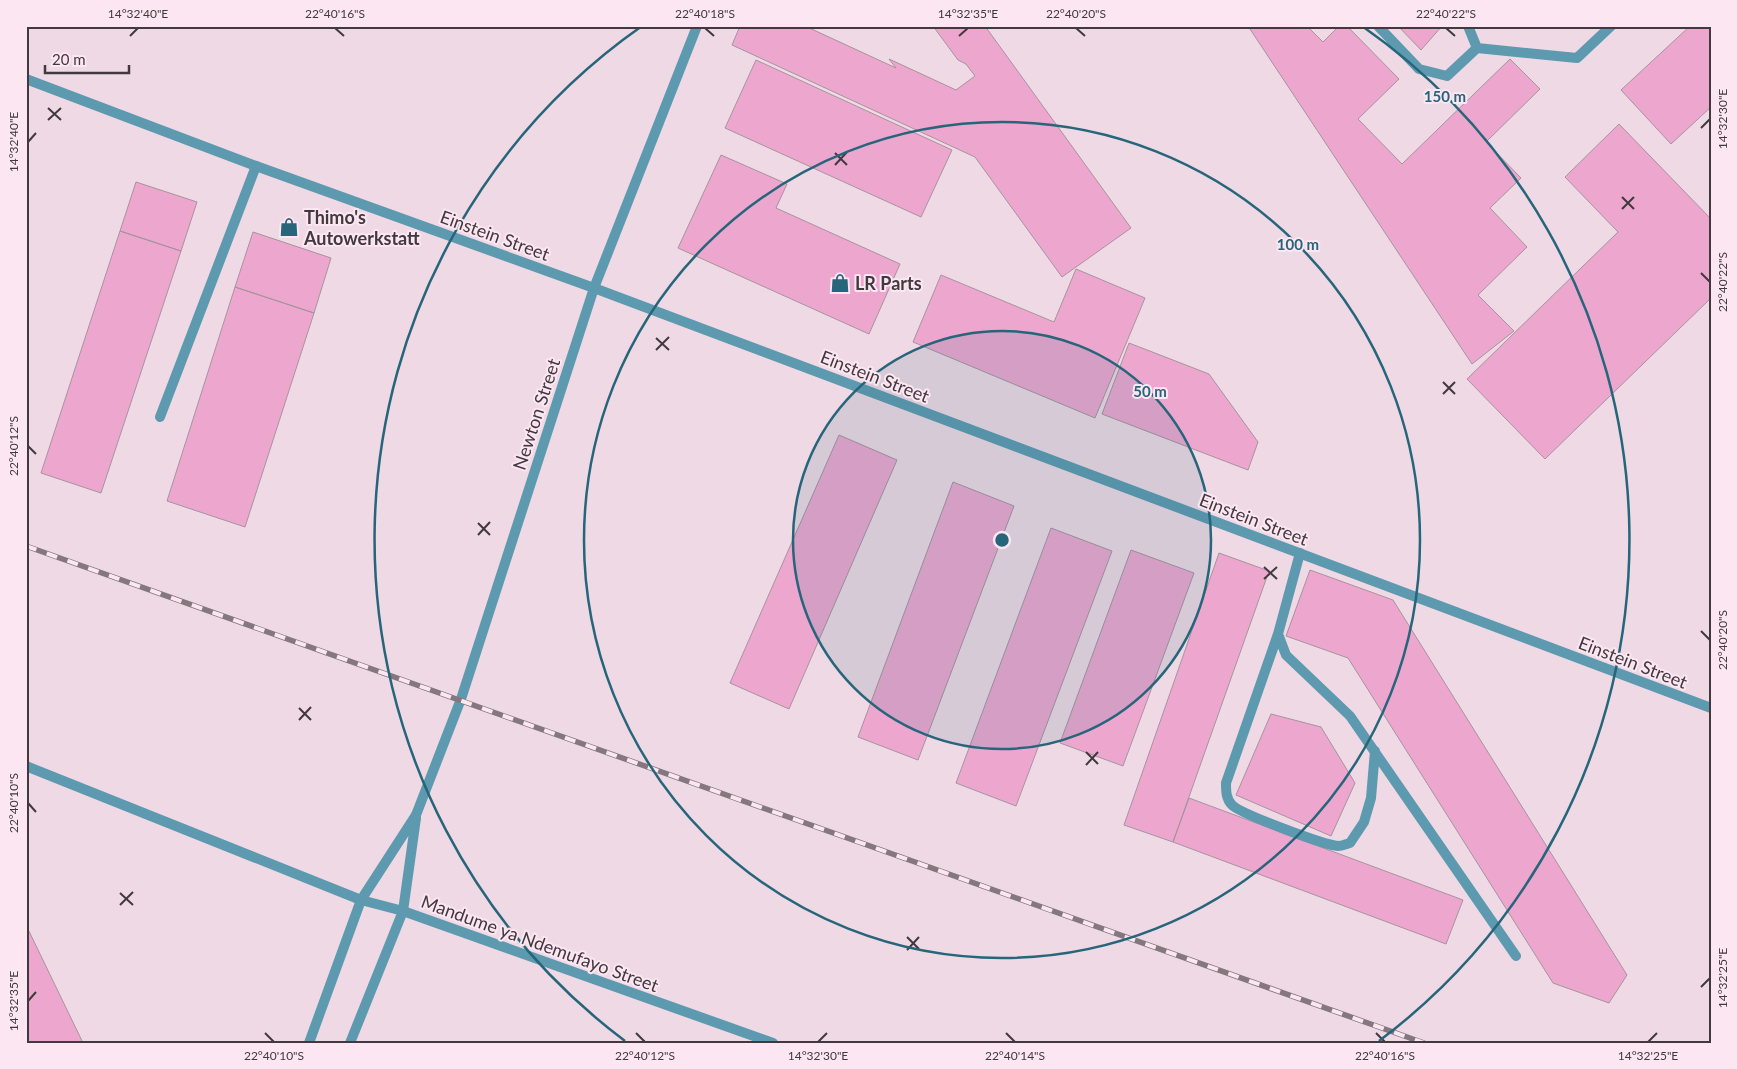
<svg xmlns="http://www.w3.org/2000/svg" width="1737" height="1069" viewBox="0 0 1737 1069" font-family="Lato,sans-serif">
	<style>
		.building { fill: #eda7cf; stroke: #a6939d }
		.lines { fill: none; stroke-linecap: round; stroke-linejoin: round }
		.service { stroke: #5d99af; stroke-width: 10 }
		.minor { stroke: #5d99af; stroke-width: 10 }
		.tertiary { stroke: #5d99af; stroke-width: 10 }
		.rail-casing { stroke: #84777e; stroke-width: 5.5 }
		.rail { stroke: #fbe6f1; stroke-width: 4; stroke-dasharray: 11; stroke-linecap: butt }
		.ticks { fill: none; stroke: #41393d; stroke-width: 2 }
		.ring { fill: none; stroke: #26657a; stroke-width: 2.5 }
		.labels { text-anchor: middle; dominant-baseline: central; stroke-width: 4; stroke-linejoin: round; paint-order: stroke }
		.poi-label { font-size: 18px; font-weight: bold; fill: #41393d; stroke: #fbe6f1; text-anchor: start }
		.street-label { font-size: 18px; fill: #41393d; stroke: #fbe6f1 }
		.centre { fill: #26657a; stroke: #fbe6f1; stroke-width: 2.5 }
		.ring-label { font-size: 15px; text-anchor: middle; font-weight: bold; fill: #26657a; stroke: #fbe6f1; stroke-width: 4; stroke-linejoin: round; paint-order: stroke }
		.neatline { fill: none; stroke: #41393d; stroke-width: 2 }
		.ticks-label { font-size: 12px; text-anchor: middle; fill: #41393d }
	</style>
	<rect width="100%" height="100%" fill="#eed9e4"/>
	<!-- building -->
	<path class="building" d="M740,26H805L896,68L889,59L956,90L975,76L966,64L958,60L933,26H985L1131,228L1062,277L975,157L732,45Z
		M1248,26H1307L1323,42L1339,26H1347L1399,79L1358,119L1402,164L1510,59L1540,89L1486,142L1521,178L1490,208L1527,247L1478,295L1514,331L1472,364Z
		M1398,26H1442L1421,50Z
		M1690,26H1711V107L1671,144L1621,90Z
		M756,60L952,150L921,217L725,128Z
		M1619,124L1711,219V298L1545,459L1467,379L1618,232L1565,177Z
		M721,155L787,184L776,208L900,264L869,334L678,248Z
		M136,182L197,202L181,251L120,231Z
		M120,231L181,251L101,493L41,473Z
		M253,232L331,258L314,313L235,287Z
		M1076,269L1145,298L1095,418L913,342L941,275L1054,322Z
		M235,287L314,313L245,527L167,501Z
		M1129,343L1209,374L1258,442L1248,470L1102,414Z
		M839,435L897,460L789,709L730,683Z
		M953,482L1014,506L918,760L858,737Z
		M1051,528L1112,551L1016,806L956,783Z
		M1131,550L1194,573L1123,766L1060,743Z
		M1219,553L1269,571L1173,842L1124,825Z
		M1310,570L1393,600L1627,975L1609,1003L1553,983L1348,658L1286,636Z
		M1271,714L1321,727L1355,783L1331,836L1236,795Z
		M1189,798L1463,900L1446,944L1173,842Z
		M26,925L83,1043H26V1008L28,1007L26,1004Z"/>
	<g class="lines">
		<!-- service -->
		<path class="service" d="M1378,26L1419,69L1447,76L1477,48L1577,58L1611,26
			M1468,26L1477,48
			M160,417L256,166
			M1300,553L1278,634L1286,655L1350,716L1516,956
			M1278,634L1226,783C1226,791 1226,799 1232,805C1241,814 1324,845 1338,846C1342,846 1346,844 1350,843L1364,822L1371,798L1375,751
			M26,766L361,900L416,815
			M403,911L416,818"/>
		<!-- minor -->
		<path class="minor" d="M26,79L256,166L594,288L1711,708
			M416,815L461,699L594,288L697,26"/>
		<!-- tertiary -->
		<path class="tertiary" d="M309,1043L361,900L403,911L773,1043
			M350,1043L403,911"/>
		<!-- rail casing -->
		<g class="rail-casing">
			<path id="rail" d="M26,546L1424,1043"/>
		</g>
		<!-- rail -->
		<use href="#rail" class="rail"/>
	</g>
	<!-- ticks -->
	<path class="ticks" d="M335,28L344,36M705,28L714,36M1076,28L1085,36M1446,28L1455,36M130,36L138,28M959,36L968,28M48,108L61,120M48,120L61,108M1701,128L1710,119M28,142L36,133M835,153L847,165M835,165L847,152M1622,197L1634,209M1622,209L1634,197M1701,273L1710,282M656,338L669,350M656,350L669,337M1443,382L1455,394M1443,394L1455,382M28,446L36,454M478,523L490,535M478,535L490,522M1264,567L1277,579M1264,579L1277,567M1701,631L1710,640M299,708L311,720M299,720L311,707M1086,752L1098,764M1086,765L1098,752M28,803L36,812M120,893L133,905M120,905L133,892M907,937L919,949M907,950L919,937M1701,987L1710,978M28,1001L36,992M265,1033L274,1042M636,1033L645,1042M1006,1033L1015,1042M1376,1033L1385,1042M818,1042L827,1033M1648,1042L1657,1033"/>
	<!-- distance rings -->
	<circle cx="1002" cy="540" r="209" fill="#26657a" fill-opacity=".12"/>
	<g class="ring">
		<circle cx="1002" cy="540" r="209"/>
		<circle cx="1002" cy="540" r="418"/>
		<path d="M625 1041A627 627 0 0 1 642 26M1362 26A627 627 0 0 1 1379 1041"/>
	</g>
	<!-- icons -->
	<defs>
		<g id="shop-bare" transform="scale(1.5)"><path d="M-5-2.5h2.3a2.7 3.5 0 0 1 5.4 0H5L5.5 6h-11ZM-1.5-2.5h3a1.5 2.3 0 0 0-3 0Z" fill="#26657a" stroke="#fbe6f1" stroke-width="2.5" paint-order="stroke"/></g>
	</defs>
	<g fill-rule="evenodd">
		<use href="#shop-bare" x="289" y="227"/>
		<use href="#shop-bare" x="840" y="283"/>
	</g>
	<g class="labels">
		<!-- poi labels -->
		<g class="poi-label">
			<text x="304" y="217">Thimo's<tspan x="304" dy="21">Autowerkstatt</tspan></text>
			<text x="855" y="283">LR Parts</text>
		</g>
		<!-- street labels -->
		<g class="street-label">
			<text transform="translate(495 235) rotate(20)">Einstein Street</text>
			<text transform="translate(875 376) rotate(21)">Einstein Street</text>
			<text transform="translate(536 414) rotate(-72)">Newton Street</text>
			<text transform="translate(1254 519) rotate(21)">Einstein Street</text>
			<text transform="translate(1633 662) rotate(21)">Einstein Street</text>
			<text transform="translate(540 943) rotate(20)">Mandume ya Ndemufayo Street</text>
		</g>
	</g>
	<circle cx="1002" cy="540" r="8" class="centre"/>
	<g class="ring-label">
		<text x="1445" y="102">150 m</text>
		<text x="1298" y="250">100 m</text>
		<text x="1150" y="397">50 m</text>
	</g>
	<!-- border -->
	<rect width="1737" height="1069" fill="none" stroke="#fbe6f1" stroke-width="55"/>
	<!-- scale -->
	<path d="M45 65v8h84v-8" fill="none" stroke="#41393d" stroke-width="2.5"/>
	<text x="52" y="65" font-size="15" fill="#41393d" stroke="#fbe6f1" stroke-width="4" paint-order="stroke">20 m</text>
	<rect x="28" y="28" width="1682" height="1014" class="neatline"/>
	<g class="ticks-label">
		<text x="138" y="18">14°32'40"E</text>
		<text x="335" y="18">22°40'16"S</text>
		<text x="705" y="18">22°40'18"S</text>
		<text x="968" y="18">14°32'35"E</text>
		<text x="1076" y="18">22°40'20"S</text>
		<text x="1446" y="18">22°40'22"S</text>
		<text transform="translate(1723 119) rotate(-90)" y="4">14°32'30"E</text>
		<text transform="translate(14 142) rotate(-90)" y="4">14°32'40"E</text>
		<text transform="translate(1723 282) rotate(-90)" y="4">22°40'22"S</text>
		<text transform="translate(14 446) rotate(-90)" y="4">22°40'12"S</text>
		<text transform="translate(1723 640) rotate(-90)" y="4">22°40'20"S</text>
		<text transform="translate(14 803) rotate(-90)" y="4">22°40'10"S</text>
		<text transform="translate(1723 978) rotate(-90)" y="4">14°32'25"E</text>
		<text transform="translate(14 1001) rotate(-90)" y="4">14°32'35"E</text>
		<text x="274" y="1060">22°40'10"S</text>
		<text x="645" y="1060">22°40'12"S</text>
		<text x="818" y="1060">14°32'30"E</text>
		<text x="1015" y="1060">22°40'14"S</text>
		<text x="1385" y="1060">22°40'16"S</text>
		<text x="1648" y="1060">14°32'25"E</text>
	</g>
</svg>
